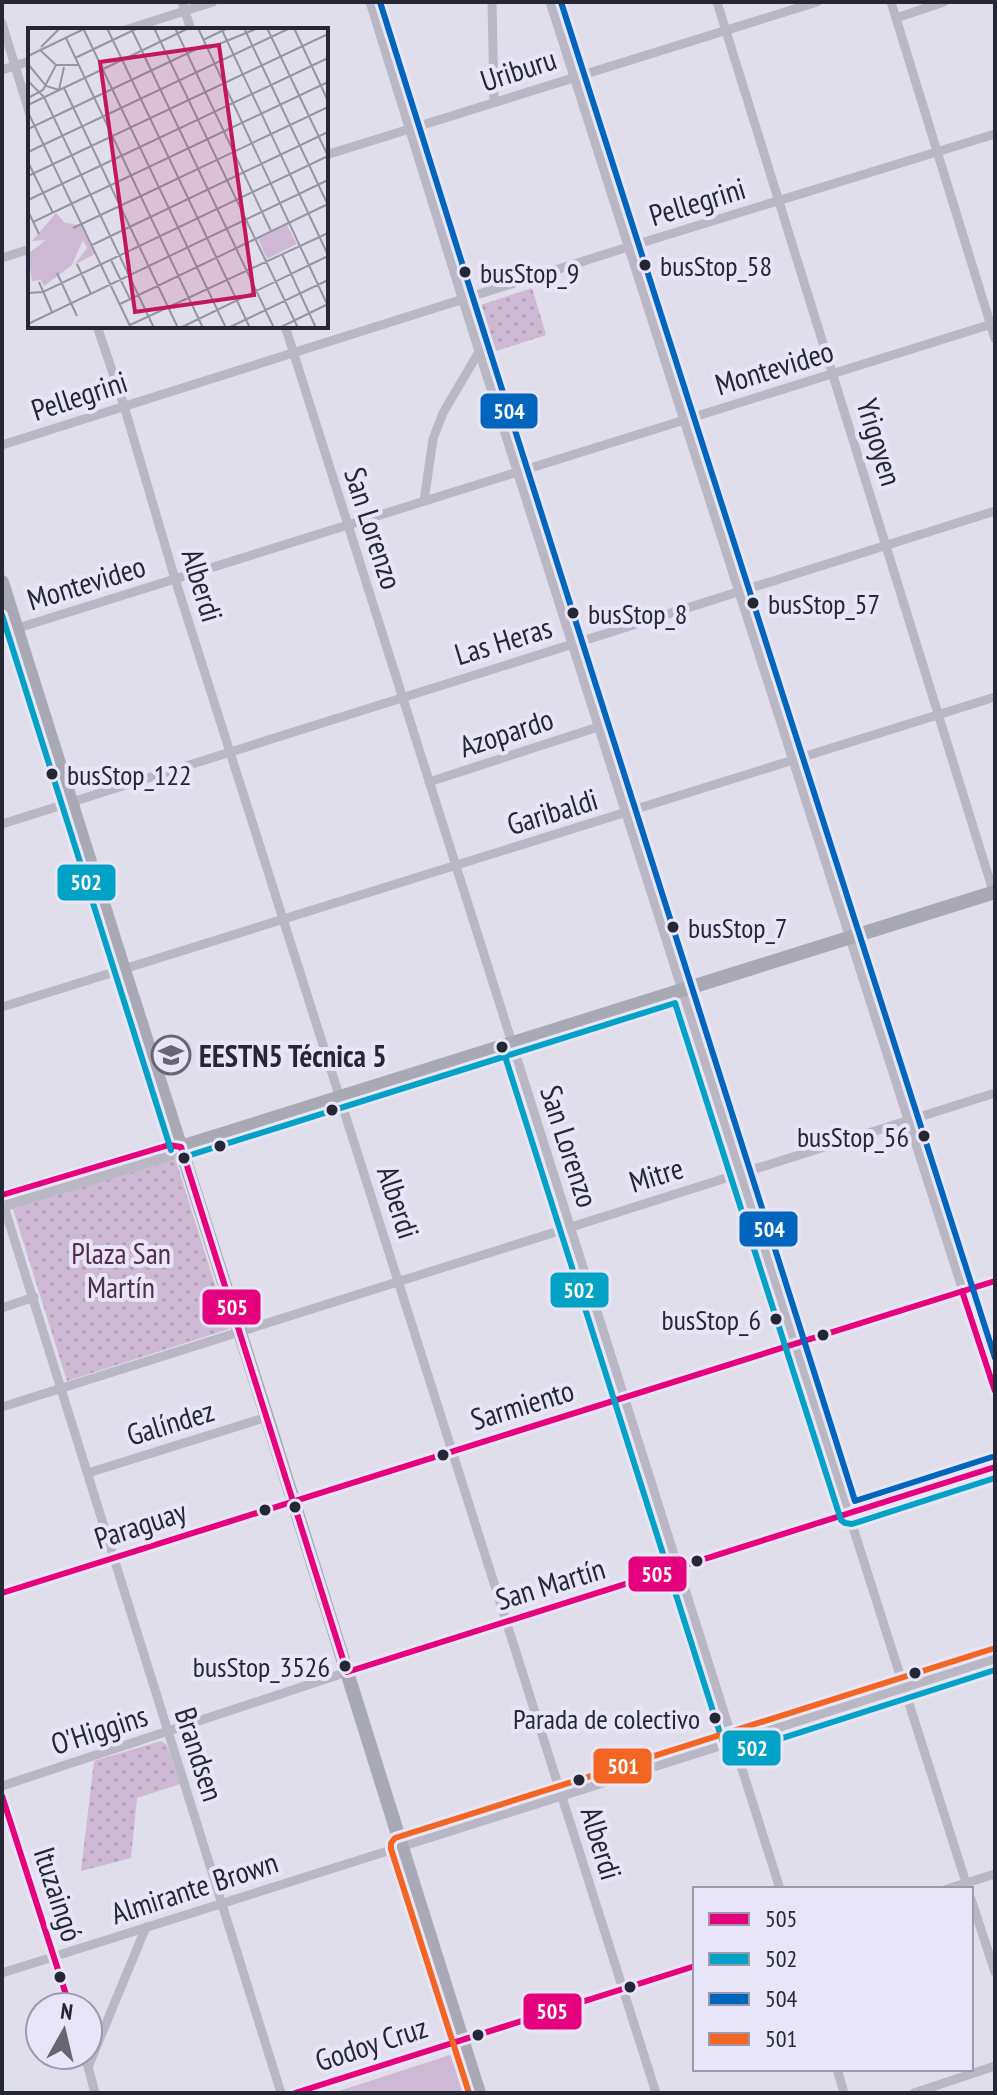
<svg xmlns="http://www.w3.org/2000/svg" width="997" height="2095" viewBox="0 0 997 2095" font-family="'PT Sans Narrow',sans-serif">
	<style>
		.grass { fill: #cdb9d3 }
		.park { fill: url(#park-dots) }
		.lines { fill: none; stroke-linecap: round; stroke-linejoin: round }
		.minor { stroke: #b9b7c4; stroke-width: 9 }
		.tertiary { stroke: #b9b7c4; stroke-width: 12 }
		.secondary { stroke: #a9a8b5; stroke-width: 14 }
		.bus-1-casing { stroke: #e9e5f8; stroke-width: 12 }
		.bus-2-casing { stroke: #e9e5f8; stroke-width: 12 }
		.bus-3-casing { stroke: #e9e5f8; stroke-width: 12 }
		.bus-4-casing { stroke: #e9e5f8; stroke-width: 12 }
		.bus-1 { stroke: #e5007d; stroke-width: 6 }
		.bus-2 { stroke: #02a2c6; stroke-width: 6 }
		.bus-3 { stroke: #0065bd; stroke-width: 6 }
		.bus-4 { stroke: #f26522; stroke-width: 6 }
		.bus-dot { fill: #262734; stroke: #e9e5f8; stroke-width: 3 }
		.labels { text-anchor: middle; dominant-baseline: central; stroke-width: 8; stroke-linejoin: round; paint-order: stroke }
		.bus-label { font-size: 28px; fill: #262734; stroke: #e9e5f8; text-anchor: start }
		.street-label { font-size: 30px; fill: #262734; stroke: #e9e5f8 }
		.poi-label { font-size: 30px; font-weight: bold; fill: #262734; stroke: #e9e5f8; text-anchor: start }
		.park-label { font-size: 30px; fill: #512b51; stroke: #e9e5f8 }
		.inset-road { fill: none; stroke: #9695a2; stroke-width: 2 }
		.view { fill: #c2185b; fill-opacity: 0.15; stroke: #c2185b; stroke-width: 4 }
		.inset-edge { fill: none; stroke: #262734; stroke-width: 4 }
		.line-badge { stroke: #e9e5f8; stroke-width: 3 }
		.badge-label { font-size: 22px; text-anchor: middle; font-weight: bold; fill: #fff }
	</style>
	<defs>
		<pattern id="park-dots" width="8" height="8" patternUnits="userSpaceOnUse" patternTransform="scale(2)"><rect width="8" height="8" fill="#cdb9d3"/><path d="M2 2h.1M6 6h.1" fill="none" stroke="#b09fb6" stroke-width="1.8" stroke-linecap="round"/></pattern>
	</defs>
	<rect width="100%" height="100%" fill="#e0deeb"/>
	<!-- grass -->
	<path class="grass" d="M453,2054L466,2093H333Z"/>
	<!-- park -->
	<path class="park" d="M532,288L546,335L493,352L478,306Z
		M175,1158L229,1329L67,1381L13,1209Z
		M161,1741L167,1745L180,1784L137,1798L131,1858L81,1871L94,1761Z"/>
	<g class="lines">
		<!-- minor -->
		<path class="minor" d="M182,2L191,30
			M370,2L463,301L968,1889
			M492,2L494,102
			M550,2L995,1391
			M717,2L994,894
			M891,2L995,339
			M896,18L944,2
			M2,23L30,115
			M125,30L213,2
			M2,70L30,61
			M326,155L817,2
			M2,258L30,249
			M97,326L124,406L175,579L656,2093
			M285,326L780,1889
			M2,445L628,247L995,134
			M424,501L433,439L443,413L480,350
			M2,633L995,323
			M429,782L598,727
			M2,824L995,511
			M2,1007L995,697
			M2,1200L281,2093
			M2,1308L34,1297
			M2,1407L995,1093
			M88,1473L267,1417
			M2,1593L995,1281
			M2,1786L347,1672L995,1467
			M2,1796L70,2007
			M947,1889L995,1874
			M971,1899L995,1972
			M2,1973L995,1659
			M85,2055L95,2093
			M88,2067L146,1927
			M837,2069L844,2093
			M295,2093L695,1966
			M914,2093L995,2066"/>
		<!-- tertiary -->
		<path class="tertiary" d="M2,1195L169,1145L181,1147
			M2,1206L172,1154L181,1147"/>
		<!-- secondary -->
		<path class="secondary" d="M2,582L124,970L267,1417L479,2093
			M181,1147L995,892"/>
		<!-- bus-1 casing -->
		<g class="bus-1-casing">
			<path id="bus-1" d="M2,1195L169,1145L181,1147L347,1672L995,1467
				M962,1291L995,1391
				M2,1593L995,1281
				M2,1796L70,2007
				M295,2093L695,1966"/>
		</g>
		<!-- bus-2 casing -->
		<g class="bus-2-casing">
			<path id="bus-2" d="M2,615L171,1150
				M502,1047L725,1749L730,1753H736L995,1670
				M184,1157L675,1003L841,1520L845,1523L852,1524L995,1478"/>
		</g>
		<!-- bus-3 casing -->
		<g class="bus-3-casing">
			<path id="bus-3" d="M380,2L473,298L855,1501L992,1457
				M561,2L995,1358"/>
		</g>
		<!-- bus-4 casing -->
		<g class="bus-4-casing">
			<path id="bus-4" d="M469,2093L391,1849V1843L395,1838L992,1649"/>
		</g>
		<!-- bus-1 -->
		<use href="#bus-1" class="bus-1"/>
		<!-- bus-2 -->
		<use href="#bus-2" class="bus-2"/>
		<!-- bus-3 -->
		<use href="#bus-3" class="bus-3"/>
		<!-- bus-4 -->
		<use href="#bus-4" class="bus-4"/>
	</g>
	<!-- icons -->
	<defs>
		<g id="school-ring" transform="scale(2)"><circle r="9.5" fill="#e9e5f8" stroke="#676774" stroke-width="1.5"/><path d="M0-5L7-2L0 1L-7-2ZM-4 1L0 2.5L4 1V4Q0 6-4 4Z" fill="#676774"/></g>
	</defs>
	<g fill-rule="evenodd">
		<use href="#school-ring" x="171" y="1055"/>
	</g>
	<!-- markers -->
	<g class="bus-dot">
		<circle cx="645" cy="265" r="7"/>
		<circle cx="465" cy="272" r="7"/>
		<circle cx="753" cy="603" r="7"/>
		<circle cx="573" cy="613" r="7"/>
		<circle cx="52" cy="774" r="7"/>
		<circle cx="673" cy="927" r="7"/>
		<circle cx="502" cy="1047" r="7"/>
		<circle cx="332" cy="1110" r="7"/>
		<circle cx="924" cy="1136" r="7"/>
		<circle cx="220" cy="1146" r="7"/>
		<circle cx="184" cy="1158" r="7"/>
		<circle cx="776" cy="1319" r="7"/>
		<circle cx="823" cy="1335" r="7"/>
		<circle cx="443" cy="1455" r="7"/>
		<circle cx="295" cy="1507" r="7"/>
		<circle cx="265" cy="1510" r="7"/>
		<circle cx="697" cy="1561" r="7"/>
		<circle cx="345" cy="1666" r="7"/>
		<circle cx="915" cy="1673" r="7"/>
		<circle cx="715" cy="1718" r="7"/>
		<circle cx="579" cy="1780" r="7"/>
		<circle cx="60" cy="1977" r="7"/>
		<circle cx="630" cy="1987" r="7"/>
		<circle cx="478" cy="2035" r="7"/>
	</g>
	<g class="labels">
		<!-- bus labels -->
		<g class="bus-label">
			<text x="660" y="265">busStop_58</text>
			<text x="480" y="272">busStop_9</text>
			<text x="768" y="603">busStop_57</text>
			<text x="588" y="613">busStop_8</text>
			<text x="67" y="774">busStop_122</text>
			<text x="688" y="927">busStop_7</text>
			<text x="909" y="1136" text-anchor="end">busStop_56</text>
			<text x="761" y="1319" text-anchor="end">busStop_6</text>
			<text x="330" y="1666" text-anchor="end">busStop_3526</text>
			<text x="700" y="1718" text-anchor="end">Parada de colectivo</text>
		</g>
		<!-- street labels -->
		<g class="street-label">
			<text transform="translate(518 69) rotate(-18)">Uriburu</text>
			<text transform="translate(697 201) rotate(-17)">Pellegrini</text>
			<text transform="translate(774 367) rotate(-17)">Montevideo</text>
			<text transform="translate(79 395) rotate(-18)">Pellegrini</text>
			<text transform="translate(880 442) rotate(73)">Yrigoyen</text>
			<text transform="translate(374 528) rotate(72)">San Lorenzo</text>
			<text transform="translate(86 582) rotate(-17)">Montevideo</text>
			<text transform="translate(203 585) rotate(73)">Alberdi</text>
			<text transform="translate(503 640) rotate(-17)">Las Heras</text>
			<text transform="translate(506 732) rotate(-18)">Azopardo</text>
			<text transform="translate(552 811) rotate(-17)">Garibaldi</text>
			<text transform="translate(570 1146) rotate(72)">San Lorenzo</text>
			<text transform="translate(656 1174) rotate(-17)">Mitre</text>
			<text transform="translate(399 1202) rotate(72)">Alberdi</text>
			<text transform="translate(522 1404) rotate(-17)">Sarmiento</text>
			<text transform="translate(170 1422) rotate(-17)">Galíndez</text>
			<text transform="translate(140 1524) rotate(-18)">Paraguay</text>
			<text transform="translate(550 1583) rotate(-17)">San Martín</text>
			<text transform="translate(99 1729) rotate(-18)">O'Higgins</text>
			<text transform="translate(200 1754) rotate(72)">Brandsen</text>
			<text transform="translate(602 1843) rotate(73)">Alberdi</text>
			<text transform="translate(194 1887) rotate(-18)">Almirante Brown</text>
			<text transform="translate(59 1894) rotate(72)">Ituzaingó</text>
			<text transform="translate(371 2043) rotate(-18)">Godoy Cruz</text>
		</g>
		<!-- poi labels -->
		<g class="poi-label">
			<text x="199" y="1055">EESTN5 Técnica 5</text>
		</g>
		<!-- park labels -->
		<g class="park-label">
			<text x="121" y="1252">Plaza San<tspan x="121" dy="34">Martín</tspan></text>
		</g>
	</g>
	<!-- overview -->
	<g transform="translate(28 28)">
		<rect width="300" height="300" fill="#e0deeb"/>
		<path d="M28,185L37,195L53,197L67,226L46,237L59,220L55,212L44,237L16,258L13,252L4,253L0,226L18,212L4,213Z" fill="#cdb9d3"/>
		<path d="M259,197L269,216L239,231L230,211Z" fill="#cdb9d3"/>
		<path class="inset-road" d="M79,0L222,300M103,0L246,300M126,0L270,300M147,0L243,203M170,0L300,278M193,0L300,227M216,0L300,177M239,0L300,128M266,0L300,73M56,2L198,300M38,10L175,300M175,12L200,0M13,19L32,0M179,21L230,0M12,22L28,37H51M0,28L58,0M47,30L110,0M0,36L18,58L31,62L36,39M0,53L16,69L126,300M36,60L150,300M0,70L15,62L28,37M0,77L161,0M0,84L103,300M0,101L177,17M0,124L262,0M0,134L25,185M0,148L300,6M113,168L300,79M0,172L300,30M0,183L11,206M5,194L300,54M45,200L113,168M64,217L300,104M254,226L288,300M83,232L102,271M49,236L63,266M29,245L49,288M11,254L24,284M0,265L15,264L300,128M92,276L300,176M0,296L300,152M102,297L300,205M152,300L300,228M200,300L300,252M251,300L300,276"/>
		<path class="view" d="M191,17L226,267L107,284L72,34Z"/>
		<rect width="300" height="300" class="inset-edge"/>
	</g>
	<g class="line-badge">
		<rect x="479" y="392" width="60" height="38" rx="8" fill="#0065bd"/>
		<rect x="56" y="863" width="61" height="39" rx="8" fill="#02a2c6"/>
		<rect x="738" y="1210" width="61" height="38" rx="8" fill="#0065bd"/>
		<rect x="549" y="1271" width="61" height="38" rx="8" fill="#02a2c6"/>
		<rect x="201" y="1288" width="61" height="38" rx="8" fill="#e5007d"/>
		<rect x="627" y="1555" width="61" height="38" rx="8" fill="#e5007d"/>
		<rect x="721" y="1729" width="61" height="38" rx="8" fill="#02a2c6"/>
		<rect x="592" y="1747" width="61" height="38" rx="8" fill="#f26522"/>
		<rect x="522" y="1992" width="61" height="39" rx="8" fill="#e5007d"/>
	</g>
	<g class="badge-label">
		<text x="509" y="419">504</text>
		<text x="86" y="890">502</text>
		<text x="769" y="1237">504</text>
		<text x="579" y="1298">502</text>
		<text x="232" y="1315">505</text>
		<text x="657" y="1582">505</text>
		<text x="752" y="1756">502</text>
		<text x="623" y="1774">501</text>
		<text x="552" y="2019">505</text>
	</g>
	<!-- border -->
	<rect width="997" height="2095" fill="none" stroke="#262734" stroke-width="8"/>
	<!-- legend -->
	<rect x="693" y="1887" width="280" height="184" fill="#e9e5f8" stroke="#9b99aa" stroke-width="2"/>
	<rect x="709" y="1913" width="40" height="12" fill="#e5007d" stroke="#9b99aa" stroke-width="2"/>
	<text x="765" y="1927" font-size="24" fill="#262734">505</text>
	<rect x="709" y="1953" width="40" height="12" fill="#02a2c6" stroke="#9b99aa" stroke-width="2"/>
	<text x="765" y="1967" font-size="24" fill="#262734">502</text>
	<rect x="709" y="1993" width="40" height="12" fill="#0065bd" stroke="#9b99aa" stroke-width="2"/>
	<text x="765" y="2007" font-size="24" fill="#262734">504</text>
	<rect x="709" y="2033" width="40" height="12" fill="#f26522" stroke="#9b99aa" stroke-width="2"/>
	<text x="765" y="2047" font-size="24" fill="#262734">501</text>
	<!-- north arrow -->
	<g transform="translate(64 2031) rotate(8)"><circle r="38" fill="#e9e5f8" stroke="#9b99aa" stroke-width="2"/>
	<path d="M0-6L14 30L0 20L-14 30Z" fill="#676774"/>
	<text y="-12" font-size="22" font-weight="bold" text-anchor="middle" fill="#262734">N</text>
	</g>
</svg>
